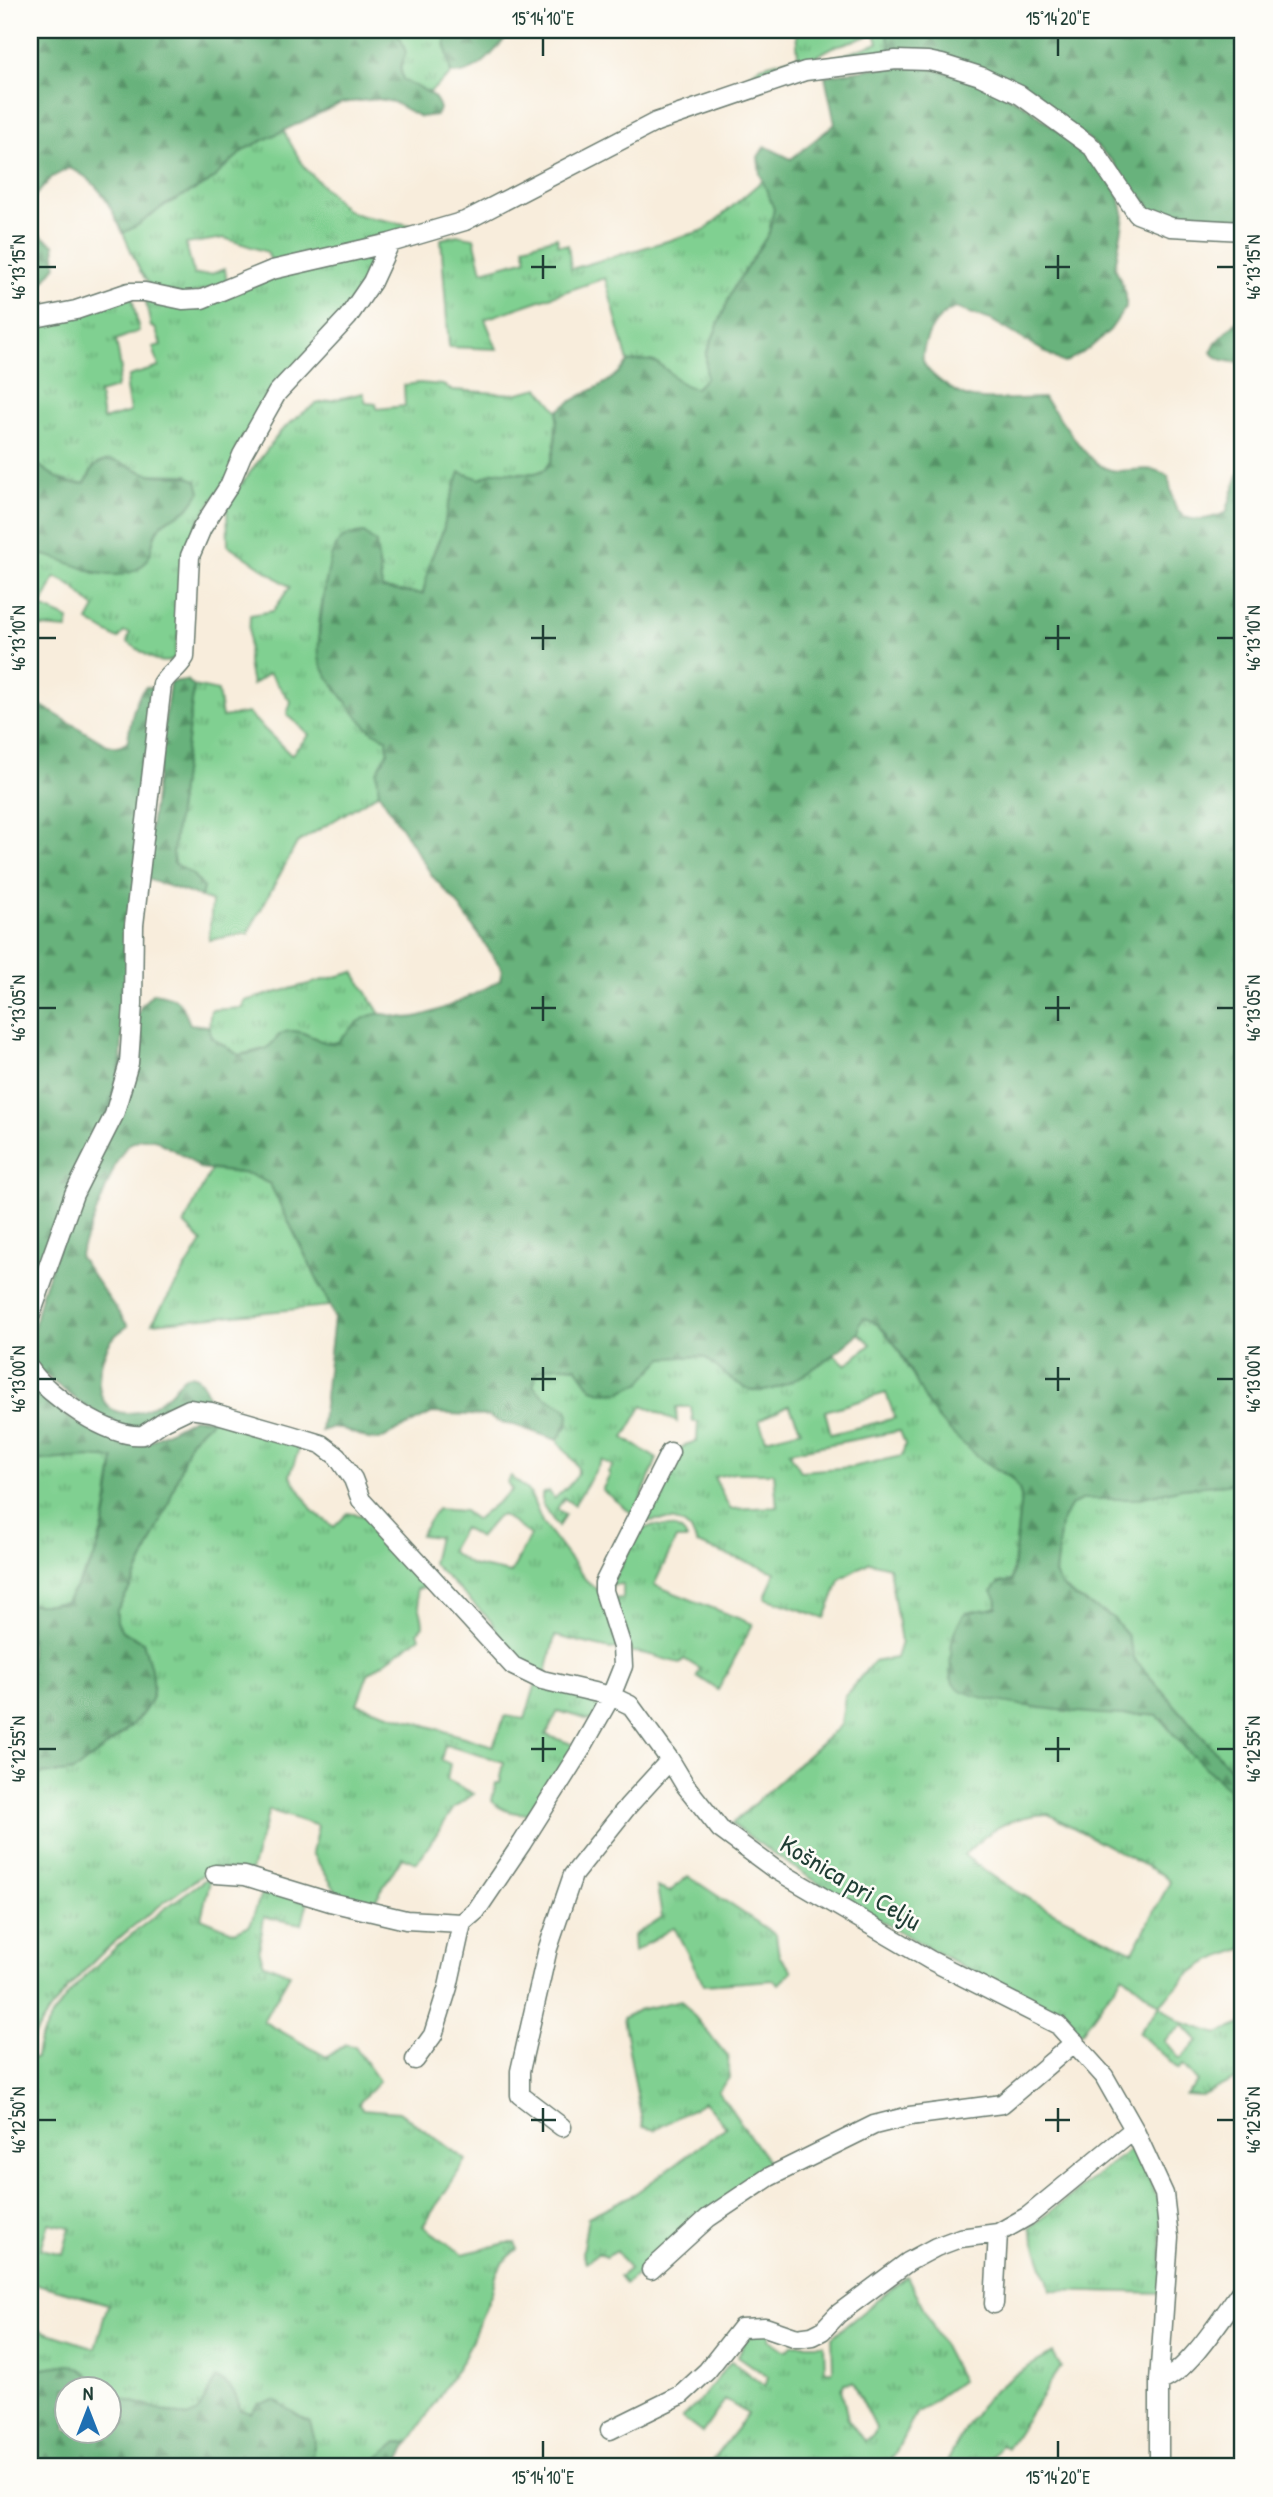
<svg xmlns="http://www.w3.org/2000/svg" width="1273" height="2497" viewBox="0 0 1273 2497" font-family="'Patrick Hand',sans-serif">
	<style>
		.grass { fill: url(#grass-tufts); stroke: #508662; stroke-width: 2; fill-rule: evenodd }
		.forest { fill: url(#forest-firs); stroke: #447858; stroke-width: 2 }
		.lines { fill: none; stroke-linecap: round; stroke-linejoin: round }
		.minor-casing { stroke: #6b7b6f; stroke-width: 21 }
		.minor { stroke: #fff; stroke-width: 18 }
		.ticks { fill: none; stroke: #1f3d34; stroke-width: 2.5 }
		.labels { text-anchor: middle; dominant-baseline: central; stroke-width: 5; stroke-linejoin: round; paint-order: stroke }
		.street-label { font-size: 26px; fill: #1f3d34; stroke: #fdfcf7 }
		.neatline { fill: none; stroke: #1f3d34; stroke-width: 2.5 }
		.ticks-label { font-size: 18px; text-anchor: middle; fill: #1f3d34 }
	</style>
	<defs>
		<pattern id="grass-tufts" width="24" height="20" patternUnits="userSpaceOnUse" patternTransform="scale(1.75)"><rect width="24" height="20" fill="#80d091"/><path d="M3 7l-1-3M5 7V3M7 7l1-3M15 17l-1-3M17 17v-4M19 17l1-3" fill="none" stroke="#68aa77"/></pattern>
		<pattern id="forest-firs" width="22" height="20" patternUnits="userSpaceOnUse" patternTransform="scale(1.75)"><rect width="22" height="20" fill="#68b27b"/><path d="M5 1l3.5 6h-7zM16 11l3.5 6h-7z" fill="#559266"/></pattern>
	</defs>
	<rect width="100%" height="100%" fill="#fdfcf7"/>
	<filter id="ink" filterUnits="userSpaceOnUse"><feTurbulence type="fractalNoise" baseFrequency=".0143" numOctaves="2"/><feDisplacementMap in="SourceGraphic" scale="14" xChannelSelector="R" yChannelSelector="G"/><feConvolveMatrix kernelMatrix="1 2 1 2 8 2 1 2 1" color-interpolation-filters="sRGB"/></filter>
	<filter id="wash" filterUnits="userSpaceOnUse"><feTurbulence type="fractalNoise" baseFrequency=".00686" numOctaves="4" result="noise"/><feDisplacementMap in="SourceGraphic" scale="28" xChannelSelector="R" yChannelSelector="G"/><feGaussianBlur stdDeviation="1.57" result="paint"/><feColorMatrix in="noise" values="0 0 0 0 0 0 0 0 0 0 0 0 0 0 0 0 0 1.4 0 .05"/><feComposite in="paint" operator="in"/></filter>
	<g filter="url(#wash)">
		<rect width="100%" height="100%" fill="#f8eddc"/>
		<!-- grass -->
		<path class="grass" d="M393,30H447L445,41L451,74L430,92L418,89L403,80Z
			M796,30H886L892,55L829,60L878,43L875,34L833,47L800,65L729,88L761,66L798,56Z
			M283,130L304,167L346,210L362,216L415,226L421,229L273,265L267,252L224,238L186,244L194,275L211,274L225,269L227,283L185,296L151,287L140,271L123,233L138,225L165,205L208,183L245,149Z
			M763,180L774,209L769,233L733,289L706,354V378L696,388H686L648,361L628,362L605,278L485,319L497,349L449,347L441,239L457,235L474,238L482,271L527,259L524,246L557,237L558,245H568L571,269L705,230Z
			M373,253L378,261L197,523L174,659C159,669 141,650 127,642L130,633L124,632L118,639L88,621L95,608C78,593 76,586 55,577L41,607L69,619L67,629L30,626V553L60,558L94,573L114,575L150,555C155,526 161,522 187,509L188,475L147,474L124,464L94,466L85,483C65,488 46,470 30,459V348L38,337L37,323L132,297L139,331L116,340L121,369L116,388L99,393L103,420L130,412L126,388L129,376L159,367L153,347L161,345L155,328L151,327L145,298L180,305L315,264H341Z
			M419,383L443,385L452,390L514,394L539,388L558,411L554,447L551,462L545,470L535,473L493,472L448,507L443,531L430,561L423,594L382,589L379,563L335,546C330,561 316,623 319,637C327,677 351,719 387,738L388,752L377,772L379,793L297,843L248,933L209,940L212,902L201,897L203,887L193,875L174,863L173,852L194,686L218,691L222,717L248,713L291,755L309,735L287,714L291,702L269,673L252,685L248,663L250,615L273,611L290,587L228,545L227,506L234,494L281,431L300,415L316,404L363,393L366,403L376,404L377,409L405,406L404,385Z
			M354,972L380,1014L358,1022L338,1042L330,1044L321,1043L314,1037L279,1035L268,1048L238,1055C216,1042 205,1039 211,1010L242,1008L244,1001Z
			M211,1170L250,1174L270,1184L330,1306L152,1323L202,1242L184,1224Z
			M864,1317L875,1321L896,1346L907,1367L984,1461L1012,1479L1018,1486L1021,1496L1012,1581L998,1583L997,1607L986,1611L954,1634L950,1679L1123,1715L1144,1713L1158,1716L1189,1752L1243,1803V1949C1196,1964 1192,1969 1160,2005L1178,2021L1218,2034L1243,2023V2075L1201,2096L1186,2095L1198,2082L1183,2065L1179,2070L1139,2033L1160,2005L1123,1975L1081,2033C1044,2000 1002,1987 960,1965C881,1923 803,1877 732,1824L841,1725L845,1696L873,1662L896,1658L901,1642L889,1567L870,1562L841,1578L825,1618L765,1598L775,1572L697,1544C695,1540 693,1532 689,1529C678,1516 653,1519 639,1524L677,1452L685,1445L697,1441L698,1422H693L691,1407H676L677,1422L643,1405L624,1438L657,1459L634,1515L602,1490L610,1475L608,1472L613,1466L602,1460L574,1505L564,1498L557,1509L565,1514L558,1527L542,1504V1494L549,1491L554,1499C587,1468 584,1475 557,1440L569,1424L567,1409L539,1393L533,1385L537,1372C551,1365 561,1365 576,1367L592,1389L640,1383L663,1358L703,1356L715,1364L790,1382L835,1355L846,1365L871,1344L859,1333V1325ZM886,1393L895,1418L831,1434L825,1411ZM789,1405L801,1430L766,1439L759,1420ZM900,1431L905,1444L902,1456L852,1467L801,1471L789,1452ZM734,1473H774L777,1507L730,1509L714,1477ZM1048,1814L1163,1875L1170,1882L1133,1952C1077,1924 1013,1895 964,1855C991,1828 1010,1816 1048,1814ZM1183,2025L1198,2041L1180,2059L1164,2041Z
			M213,1419L302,1440L290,1475L313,1511L334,1527L348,1513L371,1517L434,1586L416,1589C416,1602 423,1613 423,1626L418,1632L420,1637L368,1674L357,1704L493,1746L505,1716L525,1719L536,1683L602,1703L593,1721L558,1711L546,1735L578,1746L535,1814C521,1814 500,1813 492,1800L496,1783H500L504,1762L445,1745L441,1760L450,1764L447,1780L474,1794L454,1808L417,1863L402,1857L374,1902L338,1894L312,1853L318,1826L269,1810L251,1871L215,1868L207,1872C149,1912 93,1953 51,2010C40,2025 29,2039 31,2058H36C41,1995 157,1913 206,1879L210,1881L201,1918L235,1932L250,1925L264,1886L308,1901L302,1924L264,1917L259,1950L264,1964L290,1974L263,2021L327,2057L346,2044L355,2047L379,2081C373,2090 364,2095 359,2104L362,2109L399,2112L466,2160L423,2226L463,2254L506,2243H515L518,2249L502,2263L496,2275L492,2292L465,2356L409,2443L397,2442L378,2458L375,2467H310L315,2440L240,2410C237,2395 231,2384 216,2378L197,2414L186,2417L109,2395L108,2388H95L92,2378L70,2364L36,2369L30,2368V2327L95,2348L108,2304L30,2282V1777C46,1769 62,1777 77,1769C98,1752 145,1723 152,1696C157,1680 147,1658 143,1642L122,1631L117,1622V1610L135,1579L168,1505L190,1441ZM49,2223L70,2227L63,2254L41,2249Z
			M89,1457L114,1458L104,1523L93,1560L66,1602L52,1604H30V1461Z
			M511,1476L530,1493L542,1522L586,1580L600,1592L619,1648L610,1649L555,1636L546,1673L522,1662L505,1647L491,1621L432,1563L438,1537L420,1535L437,1509L464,1511L476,1520L512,1490L507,1482ZM502,1515L530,1535L511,1573L471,1565L450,1551L463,1528L479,1538L497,1517Z
			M1243,1479V1783L1135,1660L1127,1635L1112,1617L1075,1597L1062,1587L1055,1574L1061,1524L1070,1505L1084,1499H1135L1182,1488L1226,1484Z
			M654,1525C667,1527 682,1525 687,1539H676L654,1585L753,1624L718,1690L697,1676L700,1669L684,1659L680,1663C663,1660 648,1652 631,1652L611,1599L623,1598V1584L610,1585L640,1530Z
			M688,1876L776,1935L779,1956L792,1971L779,1984L774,1980L704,1985L674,1927L634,1952L633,1936L662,1917L657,1887L670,1892Z
			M681,2000L728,2057L729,2078L718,2091L774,2170L625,2284L619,2277L629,2269L617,2251L606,2257L599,2253L586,2262L582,2253L588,2217L636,2193L726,2127L704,2102L655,2130L643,2127L623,2018L638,2010Z
			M1138,2150L1160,2206L1163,2293L1051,2290L1030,2228L1128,2151Z
			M907,2276L961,2381L916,2413L888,2467H707L748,2414L725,2400L702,2433L682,2418L698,2403L731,2361L764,2386L768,2377L738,2356L749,2334L772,2329L769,2339L786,2351L793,2344H824L825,2371H833L832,2337ZM853,2382L876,2428L874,2434L864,2441L848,2419L841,2388L844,2383Z
			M1053,2353L1061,2367L1007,2448L1001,2444L986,2467H944C956,2447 966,2423 981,2405C999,2382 1028,2367 1053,2353Z"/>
		<!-- forest -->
		<path class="forest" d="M30,30H393L401,39L406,53L400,68L403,80C418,89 436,91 440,109L436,115L420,117L393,102L378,99L341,103L245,149L208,183L165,205L138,225L123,233C110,206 99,179 69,168L52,177L30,202Z
			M447,30H512C495,50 480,75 451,74L445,41Z
			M886,30H1243V225L1169,220L1149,211L1135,198L1113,162L1091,141L1016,87L892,55Z
			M923,67L977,80L1026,106L1098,162L1119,195L1124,217L1115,267L1126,294V307L1110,330L1090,348L1064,363L991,320L955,308C939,315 930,327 925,344C924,348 922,355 923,360C925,373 955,393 968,397C984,402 1025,398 1043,398C1064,418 1080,456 1105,468C1124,477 1147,461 1168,476C1171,486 1172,503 1177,510C1189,526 1212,518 1226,513L1243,459V1479L1226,1484L1182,1488L1135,1499H1084L1070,1505L1061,1524L1055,1574L1062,1587L1075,1597L1112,1617L1127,1635L1135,1660L1243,1783V1803L1189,1752L1158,1716C1145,1714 1134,1715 1121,1715C1092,1714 969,1704 954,1685C948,1678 951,1642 954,1633C956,1626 961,1620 964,1614C976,1609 985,1611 997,1607V1600L992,1592C996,1582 1003,1582 1012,1581L1021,1496C1016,1474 1000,1473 984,1461C969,1449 947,1430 936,1416C914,1389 899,1327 864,1318L859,1325V1333C839,1351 780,1399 752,1390C733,1384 719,1368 703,1356L663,1358L640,1383L620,1392L604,1393L592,1389L576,1367C561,1365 551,1365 537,1372L533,1386C552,1411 588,1400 557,1440L514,1425L505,1424L487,1416L432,1413L379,1440L368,1439L341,1428H331L321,1431L334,1318L329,1303L270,1184L249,1174L199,1168L189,1159L154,1139H140L127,1145L116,1163L79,1256L128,1326C124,1329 119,1332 115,1336C93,1361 88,1422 137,1412C148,1410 162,1400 170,1393C175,1389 178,1381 184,1377C187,1375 191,1375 194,1376C205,1380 209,1398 211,1408L164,1411L132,1430C93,1416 65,1391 33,1365C27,1305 62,1246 81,1191C102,1129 121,1067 141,1006L153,993C179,997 180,1000 190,1024L208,1026L211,1037L239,1055C247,1054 257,1053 265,1049C275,1044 278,1031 291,1031C310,1030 319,1047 338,1042C349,1030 364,1012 383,1014C396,1016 406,1020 420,1016C449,1008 474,995 500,980L502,969L457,903L433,877L379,793L377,772L388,752L387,739C382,736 377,734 372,731C360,722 325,676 320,662C315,647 327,558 336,545C343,535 353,534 364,533L376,543L382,589L423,594L430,561L443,531L448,507L460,472L480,479C485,477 490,473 495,472C513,470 542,482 551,461C557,446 556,426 558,411C582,389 608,390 628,362C638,361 649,359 657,363C672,371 678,387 696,388L706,378V354L733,289L769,233L774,209L760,174L758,157L765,146L791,159L835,124L825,76L873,68Z
			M30,229L54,244L56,266L30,298Z
			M1243,315V364C1230,360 1221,363 1211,352L1216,342Z
			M30,459C46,470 65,488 85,483C90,475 93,464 102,462C118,456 134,471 149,474C166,478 183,472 197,481L200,492C196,497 192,505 187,509C179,516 167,517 160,526C149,537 155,555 143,565C111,593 66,554 30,553Z
			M187,680L194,686L173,852L174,863L193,875L203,887L201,897L144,878L170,682Z
			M146,687L157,689L124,1000L121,1062L107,1113L30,1294V699L107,745L118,747L127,743C131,726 132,699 146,687Z
			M30,1383L68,1417L100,1436L122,1440L145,1444L193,1418L213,1419L190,1441L168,1505L135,1579L117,1610V1622L122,1631L143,1642C147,1657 157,1680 152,1696C146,1720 97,1753 77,1769C62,1777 46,1769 30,1777V1604H52L66,1602C75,1588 86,1575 93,1560C107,1529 109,1492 114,1459L89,1457L30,1461Z
			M70,2364C84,2369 91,2374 95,2388H66V2430H108L109,2395L186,2417L197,2414L216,2378C231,2384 237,2395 240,2410L251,2413L258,2404L275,2401L310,2423L315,2440L310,2467H30V2368L36,2369Z
			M397,2442L409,2443L395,2467H375L378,2458Z"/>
	</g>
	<g filter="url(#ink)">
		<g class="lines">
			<!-- minor casing -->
			<g class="minor-casing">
				<path id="minor" d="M30,319L76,310L129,292H145L183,300L202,299L272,270L390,243L465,221L656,122L805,71L896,60L928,61L942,64L980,76L1020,95L1092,147L1137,214L1171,227L1243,231
					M30,1317L74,1194L114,1115L129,1063L133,1004L134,925L162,684C169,672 177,671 185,657L190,556L202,528L229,486L242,455L277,393L348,317L372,282L390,243
					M30,1369C48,1396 110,1439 143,1435L164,1421L189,1409L211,1412L291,1435L321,1444L337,1456L353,1479L361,1500L513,1666L542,1680L611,1696L630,1705L670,1760L685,1785L720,1829L773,1868L930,1960L1058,2025L1104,2076L1134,2129L1164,2194L1169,2237L1159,2381V2467
					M215,1874L245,1876L330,1902L406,1920L462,1923
					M415,2060L433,2035L448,1987L462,1923L476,1911L522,1843L580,1751L611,1696L623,1666L622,1647L604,1591V1583L670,1452
					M562,2127L520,2095V2071L548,1948L573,1875L628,1806L670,1760
					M651,2270L708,2218L769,2177L874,2125L910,2116L1002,2104L1075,2042
					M994,2304L998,2233
					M1159,2381C1186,2376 1226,2311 1243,2288
					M610,2430L681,2395L707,2371L741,2328L765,2327L797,2338L812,2336L822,2331L838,2314L908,2262L936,2247L960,2238L998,2233L1028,2216L1134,2129"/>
			</g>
			<!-- minor -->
			<use href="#minor" class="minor"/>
		</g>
	</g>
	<!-- ticks -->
	<path class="ticks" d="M543,38V56M1058,38V56M543,255V279M1058,255V279M38,267H56M531,267H556M1045,267H1070M1217,267H1234M543,625V650M1058,625V650M38,638H56M531,638H556M1045,638H1070M1217,638H1234M543,996V1021M1058,996V1021M38,1008H56M531,1008H556M1045,1008H1070M1217,1008H1234M543,1367V1391M1058,1367V1391M38,1379H56M531,1379H556M1045,1379H1070M1217,1379H1234M543,1737V1762M1058,1737V1762M38,1749H56M531,1749H556M1045,1749H1070M1217,1749H1234M543,2108V2132M1058,2108V2132M38,2120H56M531,2120H556M1045,2120H1070M1217,2120H1234M543,2441V2458M1058,2441V2458"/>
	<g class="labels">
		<!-- street labels -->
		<g class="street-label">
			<text transform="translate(851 1882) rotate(31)">Košnica pri Celju</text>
		</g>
	</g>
	<!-- margin -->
	<rect width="1273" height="2497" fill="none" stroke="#fdfcf7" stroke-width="77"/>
	<!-- north arrow -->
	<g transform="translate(88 2410)"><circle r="33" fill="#fdfcf7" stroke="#a4b0a9" stroke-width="2"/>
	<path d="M0-5L12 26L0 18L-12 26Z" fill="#1f6fb2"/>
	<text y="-10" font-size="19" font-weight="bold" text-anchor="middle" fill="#1f3d34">N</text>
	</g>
	<rect x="38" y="38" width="1196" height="2420" class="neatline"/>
	<g class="ticks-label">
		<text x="543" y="25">15°14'10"E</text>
		<text x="1058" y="25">15°14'20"E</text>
		<text transform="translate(19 267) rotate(-90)" y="6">46°13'15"N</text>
		<text transform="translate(1254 267) rotate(-90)" y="6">46°13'15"N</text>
		<text transform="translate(19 638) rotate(-90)" y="6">46°13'10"N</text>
		<text transform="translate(1254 638) rotate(-90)" y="6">46°13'10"N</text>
		<text transform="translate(19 1008) rotate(-90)" y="6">46°13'05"N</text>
		<text transform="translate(1254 1008) rotate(-90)" y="6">46°13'05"N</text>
		<text transform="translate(19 1379) rotate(-90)" y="6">46°13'00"N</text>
		<text transform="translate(1254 1379) rotate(-90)" y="6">46°13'00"N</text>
		<text transform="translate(19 1749) rotate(-90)" y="6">46°12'55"N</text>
		<text transform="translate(1254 1749) rotate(-90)" y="6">46°12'55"N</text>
		<text transform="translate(19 2120) rotate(-90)" y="6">46°12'50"N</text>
		<text transform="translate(1254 2120) rotate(-90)" y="6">46°12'50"N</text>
		<text x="543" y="2484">15°14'10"E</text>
		<text x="1058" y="2484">15°14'20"E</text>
	</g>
</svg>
